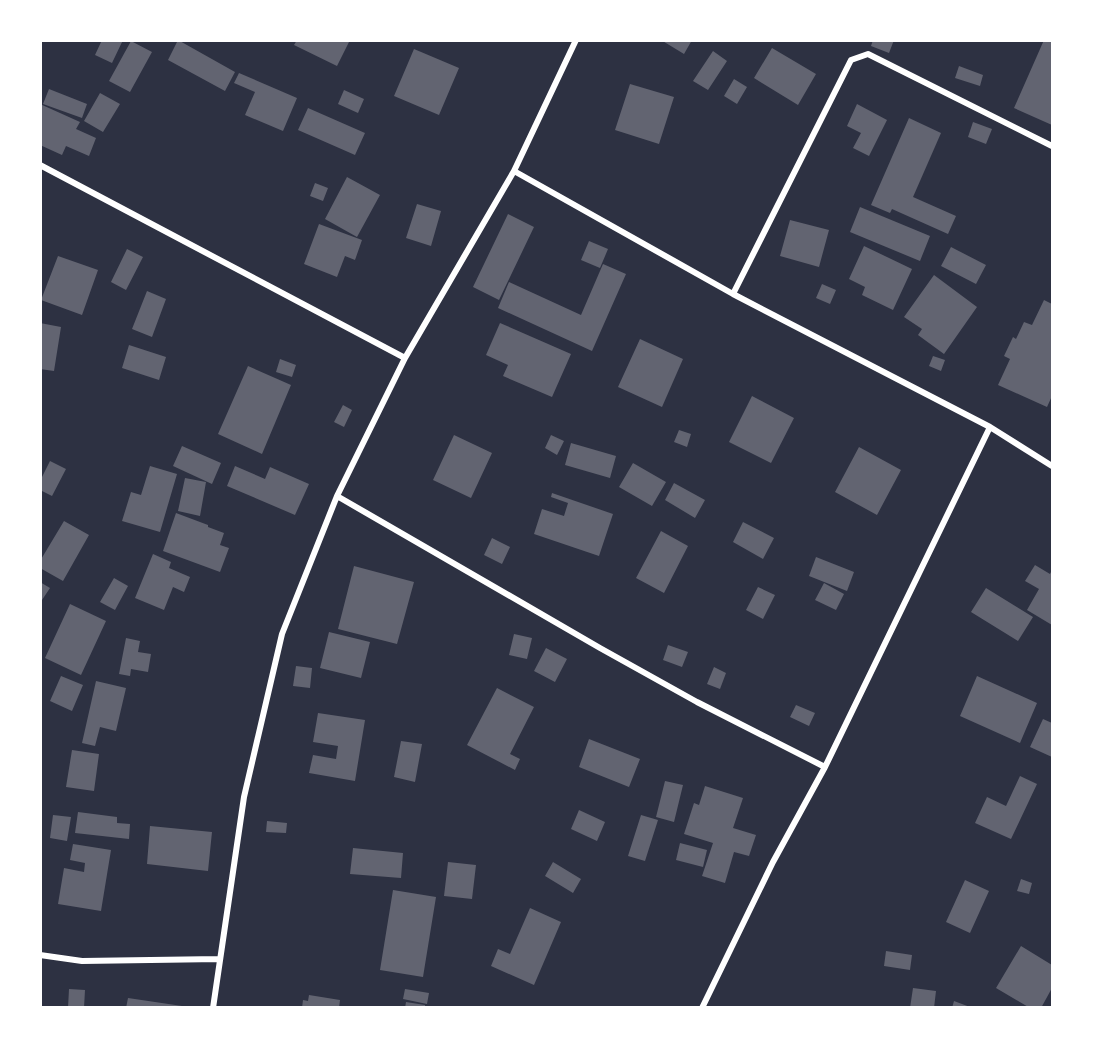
<svg xmlns="http://www.w3.org/2000/svg" width="1093" height="1048" viewBox="0 0 1093 1048" font-family="Jost,sans-serif">
	<style>
		.building { fill: #626471 }
		.lines { fill: none; stroke-linecap: round; stroke-linejoin: round }
		.minor { stroke: #fff; stroke-width: 6 }
	</style>
	<rect width="100%" height="100%" fill="#2d3142"/>
	<!-- building -->
	<path class="building" d="M102,40H123L112,63L95,55Z
		M178,40L235,72L225,91L168,60Z
		M297,40H350L337,66L294,45Z
		M661,40H692L684,54Z
		M873,40H894L889,53L871,46Z
		M1044,40H1052V125L1014,108Z
		M131,41L152,52L130,92L109,81Z
		M772,48L816,74L798,105L754,78Z
		M414,49L459,68L439,115L394,96Z
		M713,51L727,61L708,90L693,81Z
		M959,66L983,75L980,86L955,78Z
		M239,73L297,98L283,131L245,115L255,92L234,83Z
		M734,79L747,87L737,104L724,96Z
		M630,84L674,97L659,144L615,130Z
		M49,89L87,104L82,118L43,104Z
		M344,90L364,99L358,113L338,104Z
		M100,93L120,104L103,132L84,121Z
		M40,104L80,122L76,129L96,138L89,156L66,146L62,155L40,145Z
		M857,104L887,120L869,156L853,148L861,133L847,126Z
		M308,108L365,133L355,155L298,130Z
		M909,118L941,133L913,197L956,216L948,234L892,209L890,213L871,205Z
		M973,122L992,129L986,144L968,137Z
		M347,177L380,195L357,237L325,219Z
		M315,183L328,188L323,201L310,196Z
		M417,204L441,211L431,246L406,238Z
		M860,207L930,236L920,261L850,232Z
		M508,214L534,227L499,300L473,287Z
		M790,220L829,230L819,267L780,256Z
		M319,224L362,240L355,260L345,256L337,277L304,264Z
		M589,241L608,249L600,268L581,260Z
		M864,246L912,269L893,310L862,295L865,287L849,279Z
		M951,247L986,265L976,284L941,266Z
		M127,249L143,257L126,290L111,282Z
		M58,256L98,270L82,315L41,300Z
		M603,264L626,274L592,351L498,308L509,282L581,315Z
		M934,275L977,307L944,354L918,335L922,329L904,317Z
		M822,284L836,290L830,304L816,298Z
		M147,291L166,299L152,337L132,329Z
		M1044,300L1052,304V396L1047,407L998,385L1010,359L1004,356L1013,337L1016,339L1024,322L1032,325Z
		M40,323L61,327L54,371L40,369Z
		M500,323L571,354L552,397L503,376L508,365L486,355Z
		M640,339L683,359L662,407L618,387Z
		M129,345L166,357L159,380L122,368Z
		M933,356L945,360L941,371L929,366Z
		M280,359L296,365L292,377L276,372Z
		M248,366L291,385L262,454L218,434Z
		M752,396L794,418L771,463L729,442Z
		M343,405L352,410L344,427L334,422Z
		M679,430L691,434L687,447L674,442Z
		M454,435L492,453L471,498L433,480Z
		M551,435L564,441L557,455L545,448Z
		M571,443L616,456L610,478L565,465Z
		M182,446L221,463L212,484L173,466Z
		M859,447L901,470L877,515L835,492Z
		M50,461L66,469L52,496L40,490V481Z
		M633,463L666,482L652,506L619,487Z
		M150,466L177,474L160,532L122,521L131,492L141,495Z
		M235,466L265,479L270,467L309,484L295,515L227,486Z
		M185,478L206,482L200,516L178,511Z
		M674,483L705,500L695,518L665,500Z
		M552,493L613,514L599,556L534,534L542,509L564,516L568,503L551,497Z
		M176,513L208,525V527L224,533L220,545L229,548L220,572L163,551Z
		M64,521L89,535L63,581L40,568V561Z
		M743,522L774,538L763,559L733,542Z
		M661,531L688,546L664,593L636,578Z
		M492,538L510,547L502,564L484,555Z
		M153,554L171,562L169,568L190,577L184,592L173,587L164,610L135,598Z
		M816,557L854,572L847,591L809,576Z
		M1035,565L1050,574L1052,570V625L1027,610L1039,589L1025,581Z
		M354,566L414,582L397,644L338,629Z
		M114,578L128,586L115,610L100,602Z
		M40,582L50,588L40,603Z
		M824,583L844,594L836,610L815,600Z
		M758,587L775,595L763,619L746,610Z
		M986,588L1033,617L1018,641L971,612Z
		M70,604L106,621L81,675L45,658Z
		M329,632L370,642L361,678L320,668Z
		M514,634L532,638L527,659L509,655Z
		M126,638L140,641L138,652L151,654L148,672L131,669L130,676L119,674Z
		M668,645L688,652L682,667L663,660Z
		M546,648L567,659L555,682L534,671Z
		M296,666L312,668L310,688L293,686Z
		M714,667L726,673L720,689L707,684Z
		M61,676L83,685L72,711L50,701Z
		M977,676L1037,703L1020,743L960,716Z
		M96,681L126,688L116,731L100,727L95,746L82,743Z
		M497,688L534,707L510,754L520,759L515,770L467,745Z
		M796,705L815,713L809,726L790,717Z
		M318,713L365,720L355,781L309,773L313,755L336,759L338,746L313,742Z
		M1043,719L1052,723V757L1030,747Z
		M589,739L640,759L629,787L579,767Z
		M401,741L422,744L415,782L394,777Z
		M72,750L99,754L94,791L66,787Z
		M1020,776L1037,784L1011,839L975,823L987,797L1006,806Z
		M665,781L683,785L674,822L656,817Z
		M705,786L743,798L733,828L756,835L749,856L734,852L725,883L702,876L713,843L684,834L694,803L699,805Z
		M579,810L605,822L597,841L571,829Z
		M78,812L117,817V823L130,824L129,839L75,833Z
		M53,815L71,817L67,841L50,838Z
		M641,815L658,820L645,861L628,856Z
		M267,821L287,823L286,833L266,832Z
		M150,826L212,832L208,871L147,864Z
		M680,843L707,850L703,867L676,860Z
		M73,844L111,850L101,911L58,904L64,868L84,872L85,863L70,860Z
		M353,848L403,853L401,878L350,874Z
		M448,862L476,865L472,899L444,896Z
		M553,862L581,879L573,893L545,876Z
		M1021,879L1032,883L1029,894L1017,891Z
		M965,880L989,891L970,933L946,922Z
		M393,890L436,897L423,977L380,970Z
		M530,908L561,922L534,985L491,966L498,949L510,954Z
		M1021,946L1052,965V988L1041,1008H1030L996,988Z
		M886,951L912,955L910,970L884,966Z
		M913,988L936,991L934,1008H910Z
		M69,989L85,990L84,1008H68Z
		M405,989L429,993L427,1004L403,999Z
		M309,995L340,1000L339,1008H302L303,1000L308,1001Z
		M128,998L182,1006V1008H126Z
		M954,1001L970,1007V1008H952Z
		M406,1002L425,1005V1008H405Z"/>
	<g class="lines">
		<!-- minor -->
		<path class="minor" d="M40,165L405,358
			M514,171L733,294L990,427L1052,466
			M733,294L851,60L868,54L1052,146
			M337,496L600,648L697,702L825,767
			M40,955L82,961L219,959
			M213,1008L244,797L282,634L337,496L405,358L514,171L576,40
			M702,1008L773,862L825,767L990,427"/>
	</g>
	<!-- border -->
	<rect width="1093" height="1048" fill="none" stroke="#ffffff" stroke-width="84"/>
</svg>
